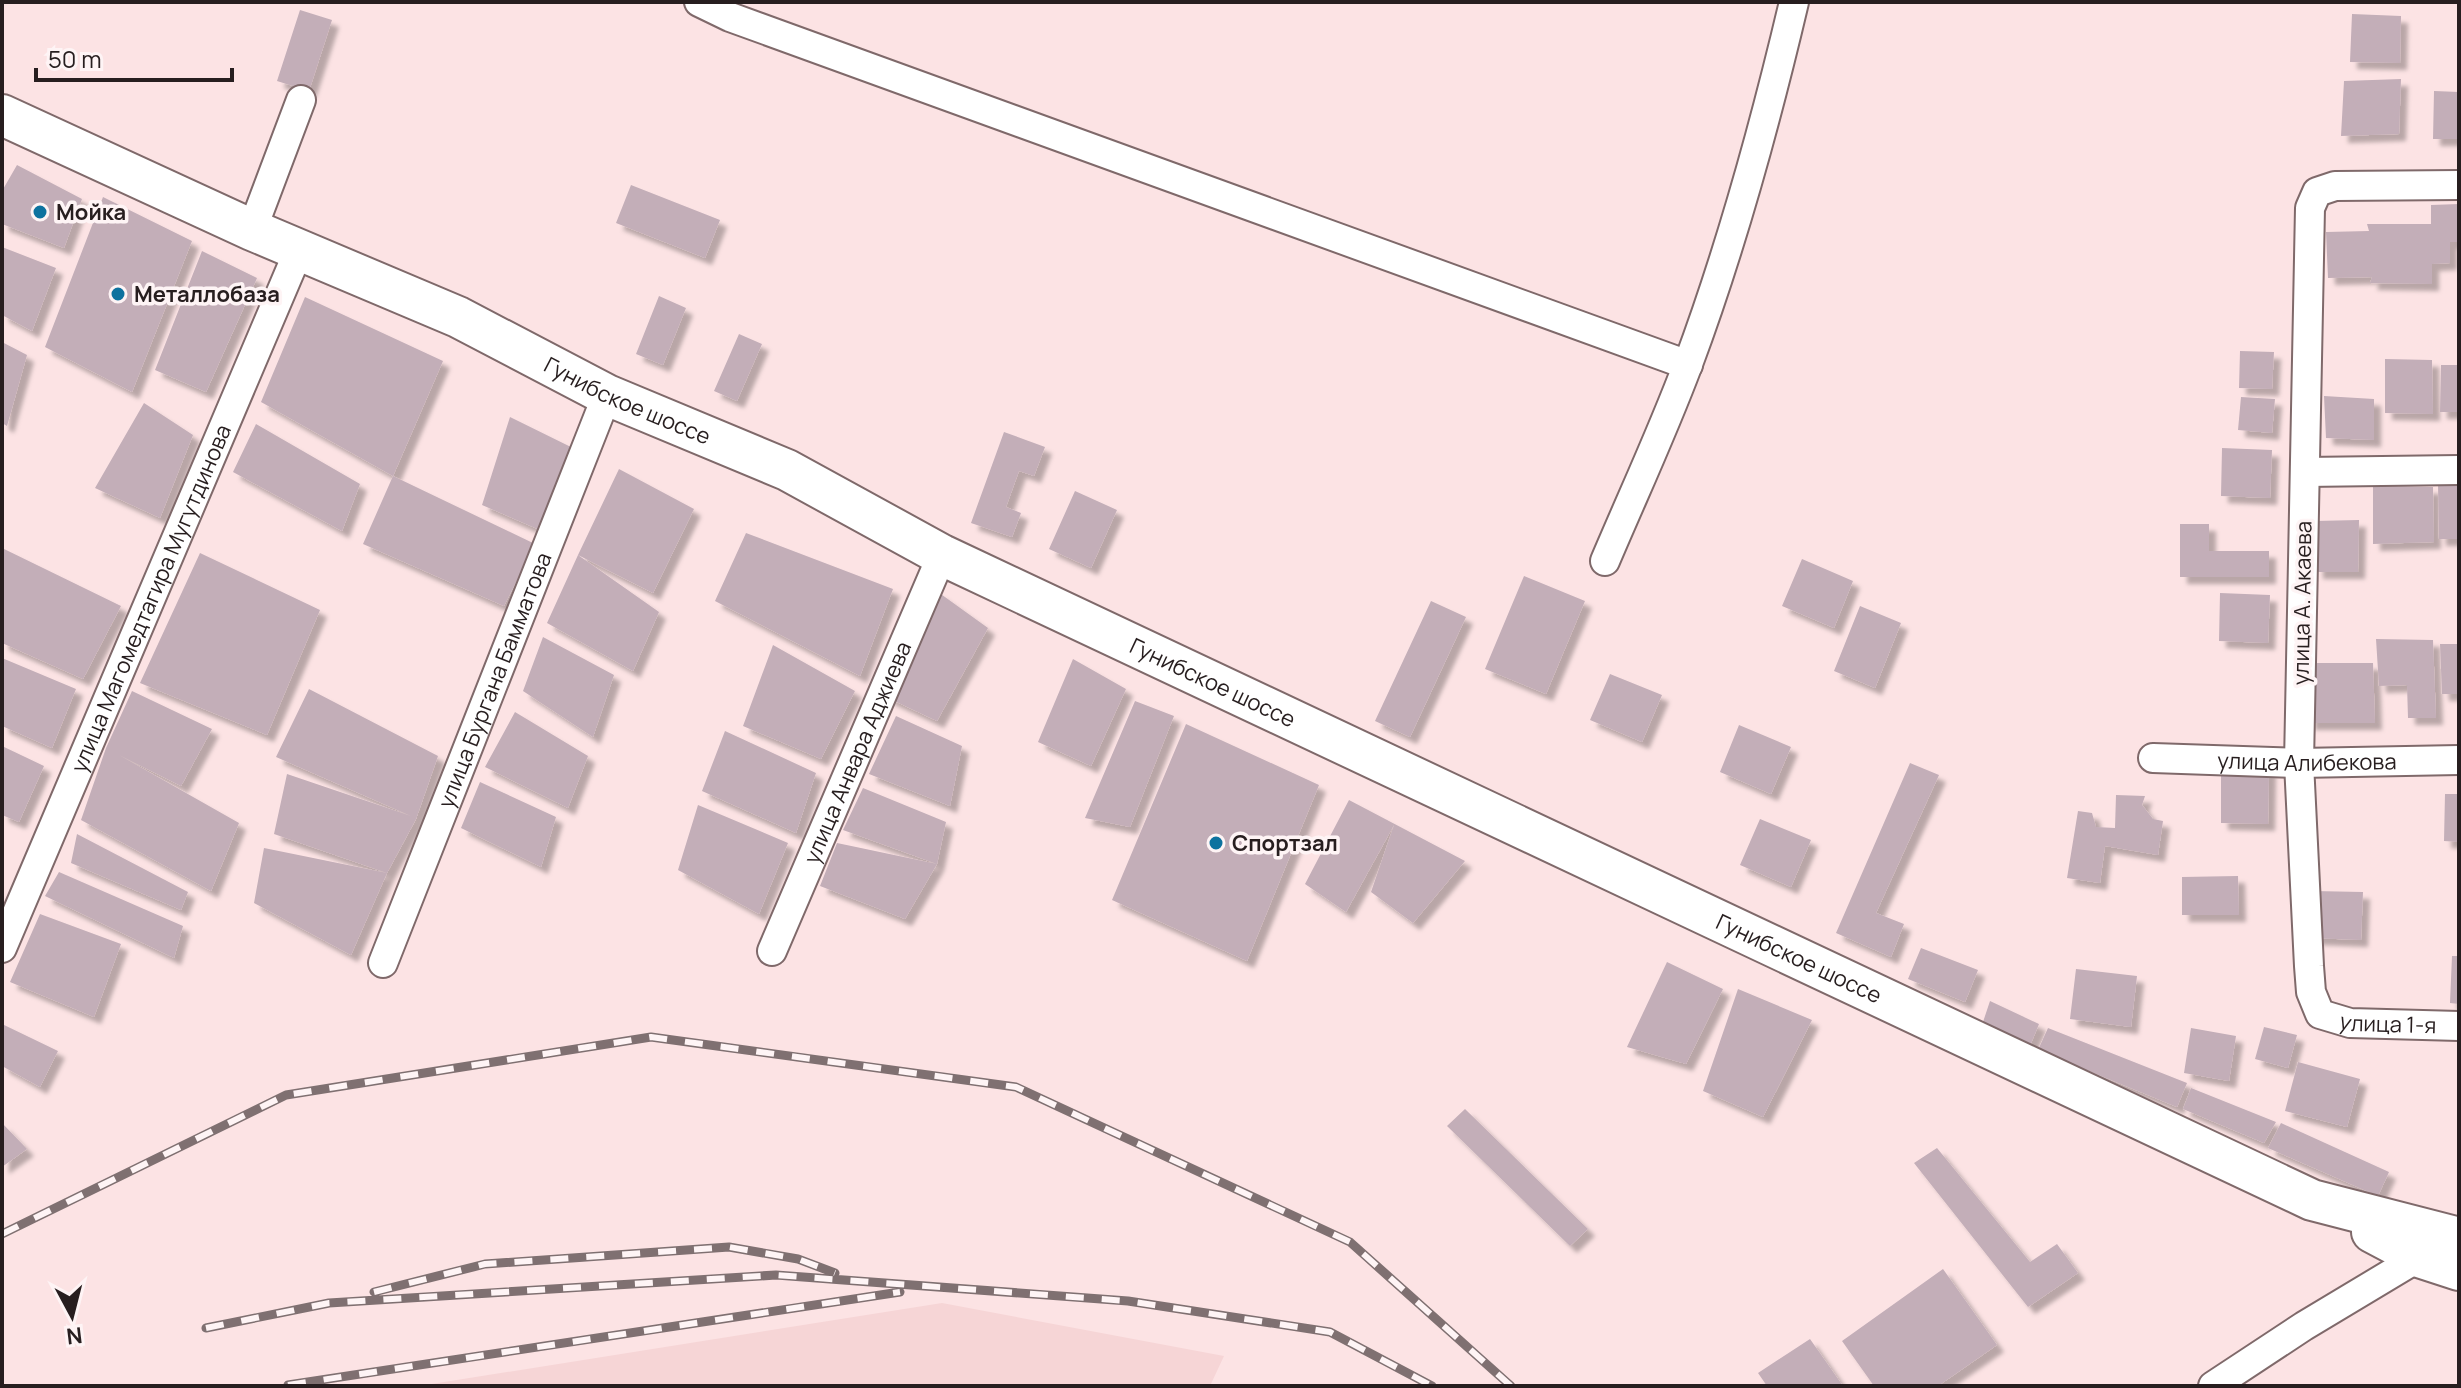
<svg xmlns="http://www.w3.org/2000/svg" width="2461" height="1388" viewBox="0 0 2461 1388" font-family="Manrope,sans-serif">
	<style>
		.built { fill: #f6d5d6 }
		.building { fill: #c3aeb8; filter: url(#shadow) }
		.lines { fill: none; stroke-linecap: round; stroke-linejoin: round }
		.street-casing { stroke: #7f696a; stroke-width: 32 }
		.secondary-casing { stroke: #7f696a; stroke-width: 44 }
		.street { stroke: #fff; stroke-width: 28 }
		.secondary { stroke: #fff; stroke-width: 40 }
		.rail-casing { stroke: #7f7071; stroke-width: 9 }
		.rail { stroke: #fef4f5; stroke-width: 6; stroke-dasharray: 18; stroke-linecap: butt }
		.poi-dot { fill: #0d729f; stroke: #fef4f5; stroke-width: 3 }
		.labels { text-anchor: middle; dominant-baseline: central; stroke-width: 7; stroke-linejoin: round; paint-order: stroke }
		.poi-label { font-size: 22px; font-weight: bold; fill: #271e1f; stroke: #fef4f5; text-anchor: start }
		.street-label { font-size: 22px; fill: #271e1f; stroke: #fef4f5 }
	</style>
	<defs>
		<filter id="shadow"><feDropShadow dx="7" dy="7" stdDeviation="2" flood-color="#0004"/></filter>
	</defs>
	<rect width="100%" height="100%" fill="#fce3e4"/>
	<!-- built -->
	<path class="built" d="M942,1303L1224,1356L1210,1386H419Z"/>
	<!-- building -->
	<path class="building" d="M300,10L332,20L309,91L277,81Z
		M2352,14L2401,16L2400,63L2350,62Z
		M2401,79L2399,134L2341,136L2344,81Z
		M2434,91L2459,92V139H2433Z
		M17,165L82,199L64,248L2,224V191Z
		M631,185L720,220L705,258L616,223Z
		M103,197L192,241L132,392L45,347Z
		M2459,204V242H2450V263L2432,264V284L2370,283L2372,277L2328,278L2326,232L2369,231L2367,224H2431V205Z
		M2,247L56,268L32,331L2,315Z
		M202,251L257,278L206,392L155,370Z
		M659,296L686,308L663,365L636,354Z
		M305,297L443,361L393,476L261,402Z
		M739,334L762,344L737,401L714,391Z
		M2,342L27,355L7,426L2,423Z
		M2240,351L2274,352L2272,389L2239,388Z
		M2385,359L2432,360L2433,414L2385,413Z
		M2441,365H2459V412H2440Z
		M2324,396L2374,399V440L2326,438Z
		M2241,397L2275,399L2272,433L2238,430Z
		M144,403L193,435L160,518L95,488Z
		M510,417L577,450L540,530L482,505Z
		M256,424L360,484L342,531L233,472Z
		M1004,432L1045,447L1034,476L1019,471L1006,507L1021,513L1012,537L971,523Z
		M2222,448L2272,450L2270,498L2221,496Z
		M619,469L694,509L653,593L578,555Z
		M393,476L535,544L504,606L363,544Z
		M2438,484H2459V539H2439Z
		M2373,486L2433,487L2434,542L2373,544Z
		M1075,491L1117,510L1091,568L1049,549Z
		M2359,520L2358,572H2316L2315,521Z
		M2180,524H2209V551H2269V577H2180Z
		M746,533L893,589L860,676L715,601Z
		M2,548L121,606L83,679L2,643Z
		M200,553L320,610L267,735L140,683Z
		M578,555L659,612L633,671L547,623Z
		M1802,559L1853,581L1834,628L1782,606Z
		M1524,576L1585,601L1546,694L1485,669Z
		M938,592L988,628L937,721L886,697Z
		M2220,593L2270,595L2268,643L2219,641Z
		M1431,601L1466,617L1410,737L1375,721Z
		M1860,606L1901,623L1875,688L1834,671Z
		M543,637L614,675L593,737L523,691Z
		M2376,639L2433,640L2436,718H2408L2407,685L2379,686Z
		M2440,644H2459V694H2442Z
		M773,645L855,691L821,759L743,726Z
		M2,658L76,689L52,748L2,726Z
		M1073,659L1126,689L1091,766L1038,742Z
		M2307,663H2373L2375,723H2308Z
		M1610,674L1662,695L1642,742L1590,720Z
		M309,689L438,756L416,819L387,873L274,834L287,774L411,816L276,757Z
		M132,691L212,729L181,786L119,755L239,823L211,891L81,820L106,748Z
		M1135,701L1174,716L1130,827L1085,818Z
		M515,712L588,756L568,808L485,767Z
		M896,716L962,746L950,806L869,774Z
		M1186,724L1319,785L1247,961L1112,900Z
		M1739,725L1791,747L1771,794L1720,772Z
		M725,731L816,773L796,833L702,791Z
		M2,746L44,766L19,822L2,815Z
		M1910,763L1939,775L1876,913L1904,924L1891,957L1836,933Z
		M2221,767L2269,768L2268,824L2221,823Z
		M480,782L556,817L541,867L461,828Z
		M863,788L946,822L937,864L905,919L820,886L837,843L937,864L843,830Z
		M2445,794H2459V842L2444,841Z
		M2116,795L2145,796L2142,805L2153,819L2163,821L2158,855L2105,846L2100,883L2067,878L2078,811L2092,813L2096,827L2115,828Z
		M1349,800L1465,861L1413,923L1371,892L1394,825L1346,912L1305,884Z
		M698,805L788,843L759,914L678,870Z
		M1760,819L1811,840L1791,887L1740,865Z
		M77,834L188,892L181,910L71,863Z
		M264,848L387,873L351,955L254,903Z
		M59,872L183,926L174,958L45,896Z
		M2238,876L2239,915H2182V877Z
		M2313,891L2363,892L2361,940L2312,938Z
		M40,914L121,944L94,1017L10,982Z
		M1921,948L1978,970L1965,1002L1908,979Z
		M2452,956H2459V1004L2450,1003Z
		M1667,962L1723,989L1686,1064L1627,1047Z
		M2076,969L2137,976L2131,1027L2070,1019Z
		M1738,989L1812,1020L1763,1117L1703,1091Z
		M1990,1001L2039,1024L2029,1048L1981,1028Z
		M2,1024L58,1051L40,1087L2,1066Z
		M2264,1027L2297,1035L2288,1068L2255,1059Z
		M2048,1028L2187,1083L2177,1107L2038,1050Z
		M2191,1028L2236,1036L2229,1081L2184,1073Z
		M2298,1062L2360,1079L2347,1127L2285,1111Z
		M2191,1088L2276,1122L2264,1143L2183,1109Z
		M1465,1109L1588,1229L1570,1246L1447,1126Z
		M2,1123L27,1149L2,1167Z
		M2281,1123L2389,1172L2378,1196L2268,1148Z
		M1937,1148L2030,1262L2057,1244L2078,1273L2028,1307L1914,1163Z
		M1943,1269L1997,1345L1938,1386H1874L1842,1341Z
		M1810,1339L1843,1386H1767L1758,1373Z"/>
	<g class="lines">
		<!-- street casing -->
		<g class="street-casing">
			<g id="street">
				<path d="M699,2L730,17L1688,365"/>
				<path id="s1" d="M2459,185L2335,186L2317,192L2310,208L2299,763L2309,966L2311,992L2320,1014L2350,1023L2459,1026"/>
				<path d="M252,230L301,100"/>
				<path d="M2305,472L2459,470"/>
				<path d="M1605,561C1633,495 1663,431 1688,364C1732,246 1765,125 1794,2"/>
				<path id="s2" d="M2153,758L2299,763L2459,760"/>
				<path id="s3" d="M2,948L299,250"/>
				<path id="s4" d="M772,951L942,555"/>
				<path id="s5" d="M383,963L607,395"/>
				<path d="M2213,1386L2304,1326L2419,1257L2425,1243"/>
			</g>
		</g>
		<!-- secondary casing -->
		<g class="secondary-casing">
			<g id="secondary">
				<path id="s6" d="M2,115L252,230L458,317L607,395L787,470L942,555L2312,1200L2459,1238"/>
				<path d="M2372,1232L2419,1257L2459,1270"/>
			</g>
		</g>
		<!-- street -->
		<use href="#street" class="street"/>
		<!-- secondary -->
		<use href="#secondary" class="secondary"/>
		<!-- rail casing -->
		<g class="rail-casing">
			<path id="rail" d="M2,1234L286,1095L651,1037L1016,1087L1350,1242L1511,1386
				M374,1292L485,1264L729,1247L798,1259L835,1273
				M206,1328L329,1303L776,1275L1128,1301L1330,1332L1432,1386
				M288,1385L900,1292"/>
		</g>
		<!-- rail -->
		<use href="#rail" class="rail"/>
	</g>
	<!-- markers -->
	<g class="poi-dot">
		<circle cx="40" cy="212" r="8"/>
		<circle cx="118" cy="294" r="8"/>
		<circle cx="1216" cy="843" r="8"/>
	</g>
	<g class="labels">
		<!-- poi labels -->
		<g class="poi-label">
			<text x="56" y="212">Мойка</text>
			<text x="134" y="294">Металлобаза</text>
			<text x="1232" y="843">Спортзал</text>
		</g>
		<!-- street labels -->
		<g class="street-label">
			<text stroke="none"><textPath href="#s6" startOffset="688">Гунибское шоссе</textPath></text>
			<text stroke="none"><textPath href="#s3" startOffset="380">улица Магомедтагира Мугутдинова</textPath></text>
			<text transform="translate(2302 603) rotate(-89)">улица А. Акаева</text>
			<text stroke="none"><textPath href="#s5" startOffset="304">улица Бургана Бамматова</textPath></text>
			<text stroke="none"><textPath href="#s6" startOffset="1338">Гунибское шоссе</textPath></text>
			<text stroke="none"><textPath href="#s4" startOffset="216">улица Анвара Аджиева</textPath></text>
			<text stroke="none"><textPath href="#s2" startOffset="154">улица Алибекова</textPath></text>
			<text stroke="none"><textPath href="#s6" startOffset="1986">Гунибское шоссе</textPath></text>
			<text stroke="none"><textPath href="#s1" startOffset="1038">улица 1-я</textPath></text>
		</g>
	</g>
	<!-- border -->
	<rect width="2461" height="1388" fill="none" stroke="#271e1f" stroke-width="8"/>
	<!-- north arrow -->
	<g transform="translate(72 1316) rotate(173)" stroke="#fef4f5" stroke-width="6" paint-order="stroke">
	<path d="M0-6L14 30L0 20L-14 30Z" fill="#271e1f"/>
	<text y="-12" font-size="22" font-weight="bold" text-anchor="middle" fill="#271e1f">N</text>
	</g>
	<!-- scale -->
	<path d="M36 68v12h196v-12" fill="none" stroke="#271e1f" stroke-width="4"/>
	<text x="48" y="68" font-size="24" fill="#271e1f" stroke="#fef4f5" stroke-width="6" paint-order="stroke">50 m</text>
</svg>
